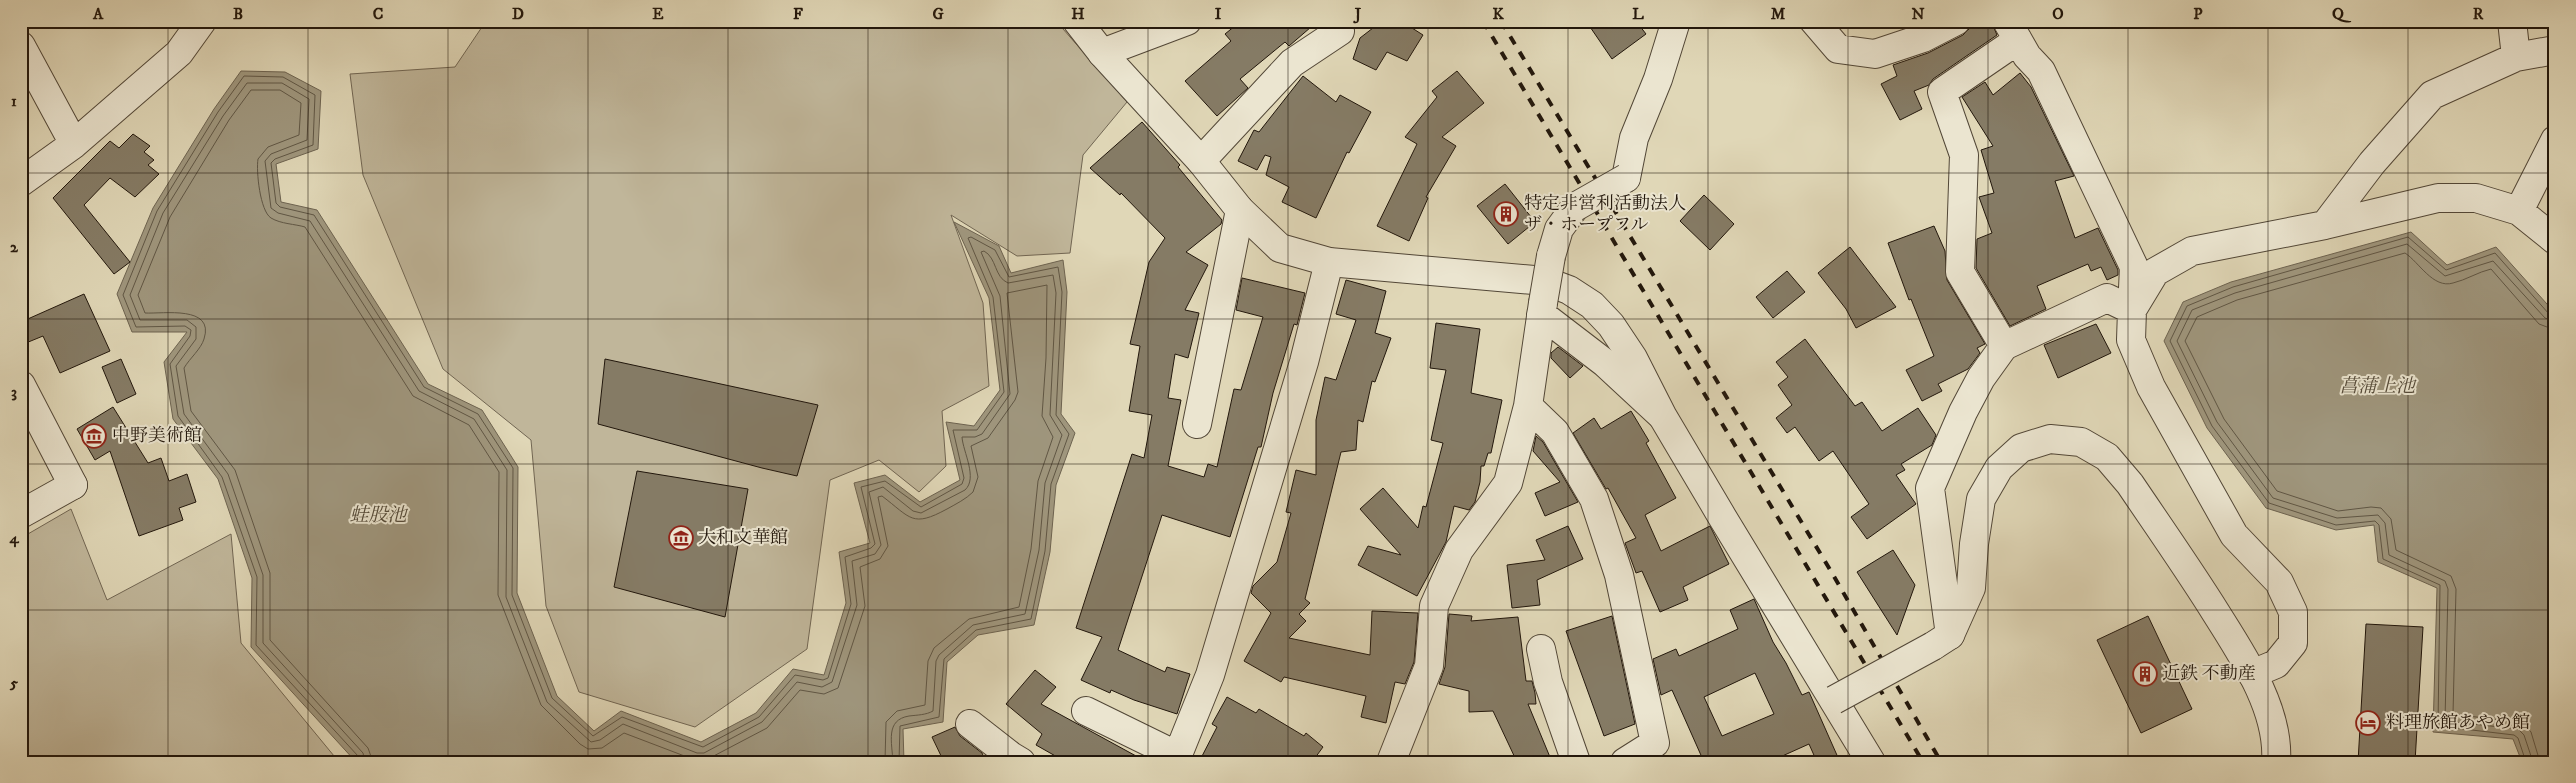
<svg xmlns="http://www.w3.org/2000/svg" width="2576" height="783" viewBox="0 0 2576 783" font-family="'IM FELL DW Pica','Noto Serif JP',serif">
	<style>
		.green { fill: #c0b69a; stroke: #716653 }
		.water { fill: #9f967d; stroke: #6d6350 }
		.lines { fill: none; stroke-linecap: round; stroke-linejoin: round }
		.shore { stroke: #605644; stroke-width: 1 }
		.building { fill: #857b65; stroke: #22170c; fill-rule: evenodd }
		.minor-casing { stroke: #524737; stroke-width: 30 }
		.tertiary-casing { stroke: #524737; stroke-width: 30 }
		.minor { stroke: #ebe5d0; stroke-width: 28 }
		.tertiary { stroke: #ebe5d0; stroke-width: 28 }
		.rail { stroke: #22170c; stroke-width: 4; stroke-dasharray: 9 9; stroke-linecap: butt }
		.minor-bridge-casing { stroke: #524737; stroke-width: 30; stroke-linecap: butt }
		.tertiary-bridge-casing { stroke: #524737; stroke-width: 30; stroke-linecap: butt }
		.minor-bridge { stroke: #ebe5d0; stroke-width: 28 }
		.tertiary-bridge { stroke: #ebe5d0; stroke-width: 28 }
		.grid { fill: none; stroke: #22170c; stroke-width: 1; stroke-opacity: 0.55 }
		.labels { text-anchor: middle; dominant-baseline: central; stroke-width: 4; stroke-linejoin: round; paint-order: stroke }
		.poi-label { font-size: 18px; fill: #22170c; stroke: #ebe5d0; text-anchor: start }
		.water-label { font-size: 19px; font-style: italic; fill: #544a39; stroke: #ebe5d0 }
		.neatline { fill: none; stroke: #22170c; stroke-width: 2 }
		.grid-label { font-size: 16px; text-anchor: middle; font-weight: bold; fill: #22170c }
	</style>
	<rect width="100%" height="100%" fill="#e0d7b7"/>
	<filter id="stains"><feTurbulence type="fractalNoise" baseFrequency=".004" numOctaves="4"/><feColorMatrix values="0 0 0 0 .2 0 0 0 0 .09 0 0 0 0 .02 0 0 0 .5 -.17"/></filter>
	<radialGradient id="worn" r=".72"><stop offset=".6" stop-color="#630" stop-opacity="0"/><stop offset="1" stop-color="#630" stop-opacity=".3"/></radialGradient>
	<!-- green -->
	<path class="green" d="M486,21H1056L1127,102L1083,155L1070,253L1017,256L951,215L983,303L989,386L942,411L946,466L919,492L879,460L830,480L807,649L695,727L579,692L546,606L531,440L443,369L363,175L350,74L455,67Z
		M71,509L107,600L231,534L241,643L339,762H21V538Z"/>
	<!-- water -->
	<path class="water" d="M241,71L285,72L321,91L318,149L276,164L281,202L317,210L428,384L482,410L518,467L517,593L557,696L594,731L621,711L701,742L756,713L793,669L824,675L846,603L839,552L870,543L854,483L885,475L920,502L960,480L946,422L974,426L1000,390L989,298L954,222L999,246L1011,273L1063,260L1067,292L1061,414L1075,433L1056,485L1050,552L1034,625L978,635L947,662L943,722L903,729L904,762H356L251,647L252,578L218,479L173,419L164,362L187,332H132L117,294L153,208L214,109Z
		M2411,232L2447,265L2496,247L2555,313V762H2522L2513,739L2433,732L2437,588L2378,562L2374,525L2336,530L2266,508L2207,428L2164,341L2183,302L2231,282Z"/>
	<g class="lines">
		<!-- shore -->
		<path class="shore" d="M359,762L358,756L256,645L257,577L222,477L178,416L170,364L190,336L191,330L185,326L136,327L123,295L157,211L218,112L244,76L283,77L315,95L313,145L275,159L271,163L276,203L280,207L314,215L424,387L478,414L513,468L512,595L552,698L593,736L622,717L703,747L759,717L795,675L823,680L828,678L851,604L845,557L871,548L875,544L861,487L885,481L921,507L962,484L964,478L953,430H977L1004,392L993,297L968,238L971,237L995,250L1009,277L1058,267L1062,292L1056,415L1069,434L1051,484L1045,551L1031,619L976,630L944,659L939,717L900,726L899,762
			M365,762L363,753L263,643V575L228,474L184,414L176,366L196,339V327L187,320H140L130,295L163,213L223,116L247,83H282L309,99L307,140L271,154L265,161L271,208L278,213L310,221L419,391L474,419L507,470L506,597L547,702L591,742L600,740L623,724L697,753H704L762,722L797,682L822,687L832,682L857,605L852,561L875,554L881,545L869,492L883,487L913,511L921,513L965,490C978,478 963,452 962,437H975L982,434L1010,394L1000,296L981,252L984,251C997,258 994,277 1008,283L1053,275L1056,293L1050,415L1062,435L1045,483L1039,550L1025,614L973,625L939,655L936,661L933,711C926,715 917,715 909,716C885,720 892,742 893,762
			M373,762L368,748L270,640V573L235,470L191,411L184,368C190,358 201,349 204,339C215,305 163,314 145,313L138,295L170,217L229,120L251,90H280L301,103L299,135L268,147L258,159C256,171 260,211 271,218C281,224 295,224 305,227L413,396L469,425L499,472L498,595L541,705L580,744L588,749L602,748L624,733L695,760H706L767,728L800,690L824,694L838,688L865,606L860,567L880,559L888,546L878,497L882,496C911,518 912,528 947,509C956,504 966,499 973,492L978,477L971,446L988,438L1015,400L1018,392L1007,293L1047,285L1046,358L1042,416L1053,437L1038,481L1031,549L1019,607L969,619L934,648L928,661L925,705L897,711L886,722L885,762
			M2526,762L2518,738L2514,735L2438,726L2440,585L2383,559L2379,525L2375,521L2336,525L2269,503L2212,426L2170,341L2187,306L2233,287L2408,237L2446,270L2495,253L2549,314L2555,316
			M2533,762L2524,735L2518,729L2445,721L2448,589L2445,581L2389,555L2385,523L2378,515L2337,518L2273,498L2217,422L2177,341L2192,310L2235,293L2407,244L2445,276L2493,261L2545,318L2555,322
			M2540,762L2531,732L2523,723L2453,714L2456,589L2451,576L2396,550L2391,519L2381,508L2371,507L2338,511L2277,491L2224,419L2185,341L2197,317L2237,300L2405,253C2419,262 2433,289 2453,283C2466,280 2478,272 2491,269L2539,324L2555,330"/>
	</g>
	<!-- building -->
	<path class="building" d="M1241,21H1318L1289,46L1285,42L1240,79L1248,88L1217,116L1185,81L1231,41L1225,34Z
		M1382,21H1401L1423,35L1407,61L1387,52L1376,70L1353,59L1360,38Z
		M1586,21H1636L1646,34L1612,59Z
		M1972,21H1991L1997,35L1933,79L1929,85L1914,91L1922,109L1900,120L1881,84L1897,76L1893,65L1928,53L1963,35L1969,29Z
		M1457,71L1484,103L1442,137L1456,146L1426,197L1428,198L1409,241L1377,226L1417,144L1405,137L1437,97L1432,91Z
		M2020,73L2031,87L2074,176L2055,181L2075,238L2098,228L2118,270V275L2107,280L2101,267L2091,271L2088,264L2037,286L2046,309L2010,326L1976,268L1977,239L1992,233L1979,197L1994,193L1981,150L1993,146L1962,97L1985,82L1993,95Z
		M1303,76L1336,102L1340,95L1371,112L1349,153L1347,152L1316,218L1282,202L1289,187L1266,175L1271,157L1265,155L1257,170L1238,161L1254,130L1259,132Z
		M1142,122L1180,165L1178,167L1222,220L1221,224L1186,252L1208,265L1185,310L1199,313L1188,358L1175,354L1168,398L1181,400L1168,466L1204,477L1208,464L1217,467L1234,389L1241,390L1263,317L1236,310L1242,278L1305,293L1297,325L1294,324L1273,393L1261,447H1258L1230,537L1162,515L1118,650L1165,672L1167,667L1190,674L1177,714L1134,700L1111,690L1110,693L1081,680L1102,637L1076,628L1132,454L1144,458L1152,415L1129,411L1140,346L1130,344L1149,262L1165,238L1121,193L1120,195L1090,168Z
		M133,134L150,146L144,152L154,160L148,165L159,174L135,197L110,178L84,205L130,262L114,274L53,198L110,141L119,148Z
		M1505,184L1535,222L1508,244L1477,206Z
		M1704,195L1734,224L1710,250L1680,221Z
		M1934,226L1945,251L1947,280L1985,344L1977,348L1980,353L1968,369L1938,384L1942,391L1922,401L1906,370L1934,356L1911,299L1909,300L1888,243Z
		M1850,247L1896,307L1856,328L1846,309L1818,273Z
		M1787,271L1805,292L1773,318L1756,297Z
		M1346,280L1386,291L1375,333L1391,338L1375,382L1372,381L1363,422L1358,420L1356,450L1341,452L1305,599L1310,603L1299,614L1306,621L1289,638L1370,655L1372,611L1418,613L1414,662L1405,684L1395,682L1386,723L1361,717L1366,696L1284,677L1281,682L1244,661L1271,613L1251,593L1253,586L1277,562L1291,513L1286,512L1296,470L1316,475V420L1325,377L1336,380L1356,320L1336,314Z
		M84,294L110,351L60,373L43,336L21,345V322Z
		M1436,323L1480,329L1471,393L1502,400L1491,453H1488L1484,466H1481L1480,482L1475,502L1469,510L1454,506L1446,542L1417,596L1358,565L1368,546L1401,555L1360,509L1383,488L1418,528L1423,506L1426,507L1443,443L1431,440L1446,370L1430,368Z
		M2096,324L2111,353L2058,378L2044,345Z
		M1805,339L1855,406L1862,402L1882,431L1918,408L1936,435L1932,445L1901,464L1905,470L1896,475L1916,504L1867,539L1851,517L1869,504L1833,451L1819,461L1795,427L1787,433L1776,418L1792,405L1778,385L1788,377L1776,362Z
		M1558,347L1583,366L1570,378L1551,358V353Z
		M121,359L136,394L117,403L102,367Z
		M605,359L818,405L797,476L762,468L598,424Z
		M113,407L148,463L161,458L169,481L187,474L196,502L179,508L183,520L139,536L110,451L95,460L77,429Z
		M1631,411L1649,441L1646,443L1676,498L1645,515L1661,551L1710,526L1729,564L1683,587L1688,600L1660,612L1642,571L1636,573L1625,543L1636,538L1608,488L1606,489L1573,433L1594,418L1601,429Z
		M1536,436L1543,442L1578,502L1545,516L1535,493L1560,482L1533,451Z
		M637,471L748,489L725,617L614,587Z
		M1568,526L1583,559L1537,580L1540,605L1512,608L1507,565L1545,560L1536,540Z
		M1893,550L1915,585L1897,635L1857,572Z
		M1754,599L1773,642L1786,663L1802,695L1809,692L1840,762H1817L1809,744L1769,762H1704L1672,690L1661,695L1653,659L1676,649L1679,656L1738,629L1730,610ZM1755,673L1774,714L1722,736L1704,697Z
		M1449,614L1472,616L1471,621L1518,617L1526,681H1532L1535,693L1536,704H1528L1552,762H1517L1493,711L1469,712V691L1439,684L1445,667Z
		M1612,616L1635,724L1604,736L1566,631Z
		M2148,616L2192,709L2141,733L2097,640Z
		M2366,624L2423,627L2415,762H2358Z
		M1035,670L1056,687L1041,704L1147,762H1066L1036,745L1042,734L1006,704Z
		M1227,697L1256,713L1259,709L1304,736L1306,733L1323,747L1312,762H1199L1217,727L1212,724Z
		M955,727L960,736L982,753L986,762H944L932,737Z"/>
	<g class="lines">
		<!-- minor casing -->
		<g class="minor-casing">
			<path id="minor" d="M1814,21L1838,49L1875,54L1923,38L1956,21
				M2512,21L2516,57
				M21,46L74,144
				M1102,53L1187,21
				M1201,161L1292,63L1340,31L1333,21
				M1626,178L1634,138L1658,79L1676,21
				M21,182L74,144L179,53L202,21
				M2519,211L2555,140
				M2325,225L2438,198H2476L2519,211L2555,240
				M1551,256L1559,229L1575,207
				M1541,314L1605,363L1660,414
				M2004,346L1960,272L1964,155L1942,92L2018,40
				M1528,406L1555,432L1594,499L1619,575L1655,743L1625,762
				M1197,424L1240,210
				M21,514L73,485
				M1950,635L1930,488L1963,412L1981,378L2004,346L2107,298L2132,310L2134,267L2041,71L2027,56L2007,21
				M1541,649L1548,682L1576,762
				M2252,674L2276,664L2293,643V612L2279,582L2234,535L2151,387L2131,340L2132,310L2155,272L2192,251L2325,225L2372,163L2432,95L2516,57L2555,50
				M1086,711L1178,756
				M970,724L1011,756L1021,762
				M1175,762L1210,675L1304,362L1329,262
				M1391,762L1429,666L1434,606L1459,550L1508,483L1528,406L1543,303"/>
		</g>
		<!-- tertiary casing -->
		<g class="tertiary-casing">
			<path id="tertiary" d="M1077,21L1102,53L1201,161L1240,210L1280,248L1329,262L1545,281L1569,290L1592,305L1611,325L1633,358L1663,417L1721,515L1871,762
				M21,385L73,485
				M1933,646L1950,635L1971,588L1974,544L1981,499L1999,468L2021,448L2050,439L2081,442L2107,457L2130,484C2157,524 2185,564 2211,605C2239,650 2280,707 2276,762"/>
		</g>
		<!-- minor -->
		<use href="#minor" class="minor"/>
		<!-- tertiary -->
		<use href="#tertiary" class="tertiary"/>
		<!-- rail -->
		<path class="rail" d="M1483,21L1923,762
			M1501,21L1832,573L1941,762"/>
		<!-- minor-bridge casing -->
		<g class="minor-bridge-casing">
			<path id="minor-bridge" d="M1575,207L1626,178
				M1543,303L1551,256"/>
		</g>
		<!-- tertiary-bridge casing -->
		<g class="tertiary-bridge-casing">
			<path id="tertiary-bridge" d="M1834,700L1933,646"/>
		</g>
		<!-- minor-bridge -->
		<use href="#minor-bridge" class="minor-bridge"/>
		<!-- tertiary-bridge -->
		<use href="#tertiary-bridge" class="tertiary-bridge"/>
	</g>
	<!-- grid -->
	<path class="grid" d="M168,21V762M308,21V762M448,21V762M588,21V762M728,21V762M868,21V762M1008,21V762M1148,21V762M1288,21V762M1428,21V762M1568,21V762M1708,21V762M1848,21V762M1988,21V762M2128,21V762M2268,21V762M2408,21V762M21,173H2555M21,319H2555M21,464H2555M21,610H2555"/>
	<!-- icons -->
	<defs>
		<g id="building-ring" transform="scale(1.25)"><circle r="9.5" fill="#ebe5d0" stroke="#8f2418" stroke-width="1.5"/><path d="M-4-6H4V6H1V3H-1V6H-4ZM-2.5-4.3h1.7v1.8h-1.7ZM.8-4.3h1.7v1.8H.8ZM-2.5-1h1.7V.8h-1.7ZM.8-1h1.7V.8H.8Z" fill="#8f2418"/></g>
		<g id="museum-ring" transform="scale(1.25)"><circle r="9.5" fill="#ebe5d0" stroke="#8f2418" stroke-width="1.5"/><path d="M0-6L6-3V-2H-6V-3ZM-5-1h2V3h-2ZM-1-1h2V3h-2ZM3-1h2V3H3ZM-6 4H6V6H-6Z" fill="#8f2418"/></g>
		<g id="hotel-ring" transform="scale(1.25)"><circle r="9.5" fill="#ebe5d0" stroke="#8f2418" stroke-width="1.5"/><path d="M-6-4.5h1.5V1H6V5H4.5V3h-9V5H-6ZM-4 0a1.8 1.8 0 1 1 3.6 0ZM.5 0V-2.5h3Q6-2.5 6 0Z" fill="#8f2418"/></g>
	</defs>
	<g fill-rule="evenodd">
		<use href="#building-ring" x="1506" y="214"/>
		<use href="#museum-ring" x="94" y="436"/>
		<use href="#museum-ring" x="681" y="538"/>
		<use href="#building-ring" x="2145" y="674"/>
		<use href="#hotel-ring" x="2368" y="723"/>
	</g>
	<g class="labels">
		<!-- poi labels -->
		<g class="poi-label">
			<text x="1524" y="204">特定非営利活動法人<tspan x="1524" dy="21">ザ・ホープフル</tspan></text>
			<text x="112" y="436">中野美術館</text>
			<text x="698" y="538">大和文華館</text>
			<text x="2162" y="674">近鉄 不動産</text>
			<text x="2386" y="723">料理旅館あやめ館</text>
		</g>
		<!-- water labels -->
		<g class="water-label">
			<text x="2377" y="386">菖蒲上池</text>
			<text x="378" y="515">蛙股池</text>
		</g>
	</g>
	<!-- margin -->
	<rect width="2576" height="783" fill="none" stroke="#e0d7b7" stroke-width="55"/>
	<rect x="28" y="28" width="2520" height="728" class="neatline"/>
	<g class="grid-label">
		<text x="98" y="19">A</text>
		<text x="238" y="19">B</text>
		<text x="378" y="19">C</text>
		<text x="518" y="19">D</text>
		<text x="658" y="19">E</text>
		<text x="798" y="19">F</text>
		<text x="938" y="19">G</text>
		<text x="1078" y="19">H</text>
		<text x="1218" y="19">I</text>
		<text x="1358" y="19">J</text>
		<text x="1498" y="19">K</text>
		<text x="1638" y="19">L</text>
		<text x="1778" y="19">M</text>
		<text x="1918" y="19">N</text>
		<text x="2058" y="19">O</text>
		<text x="2198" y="19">P</text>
		<text x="2338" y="19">Q</text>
		<text x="2478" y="19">R</text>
		<text x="14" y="106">1</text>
		<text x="14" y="252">2</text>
		<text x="14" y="397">3</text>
		<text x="14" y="543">4</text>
		<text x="14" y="688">5</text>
	</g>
	<rect width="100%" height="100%" filter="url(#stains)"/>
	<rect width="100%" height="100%" fill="url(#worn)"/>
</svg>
